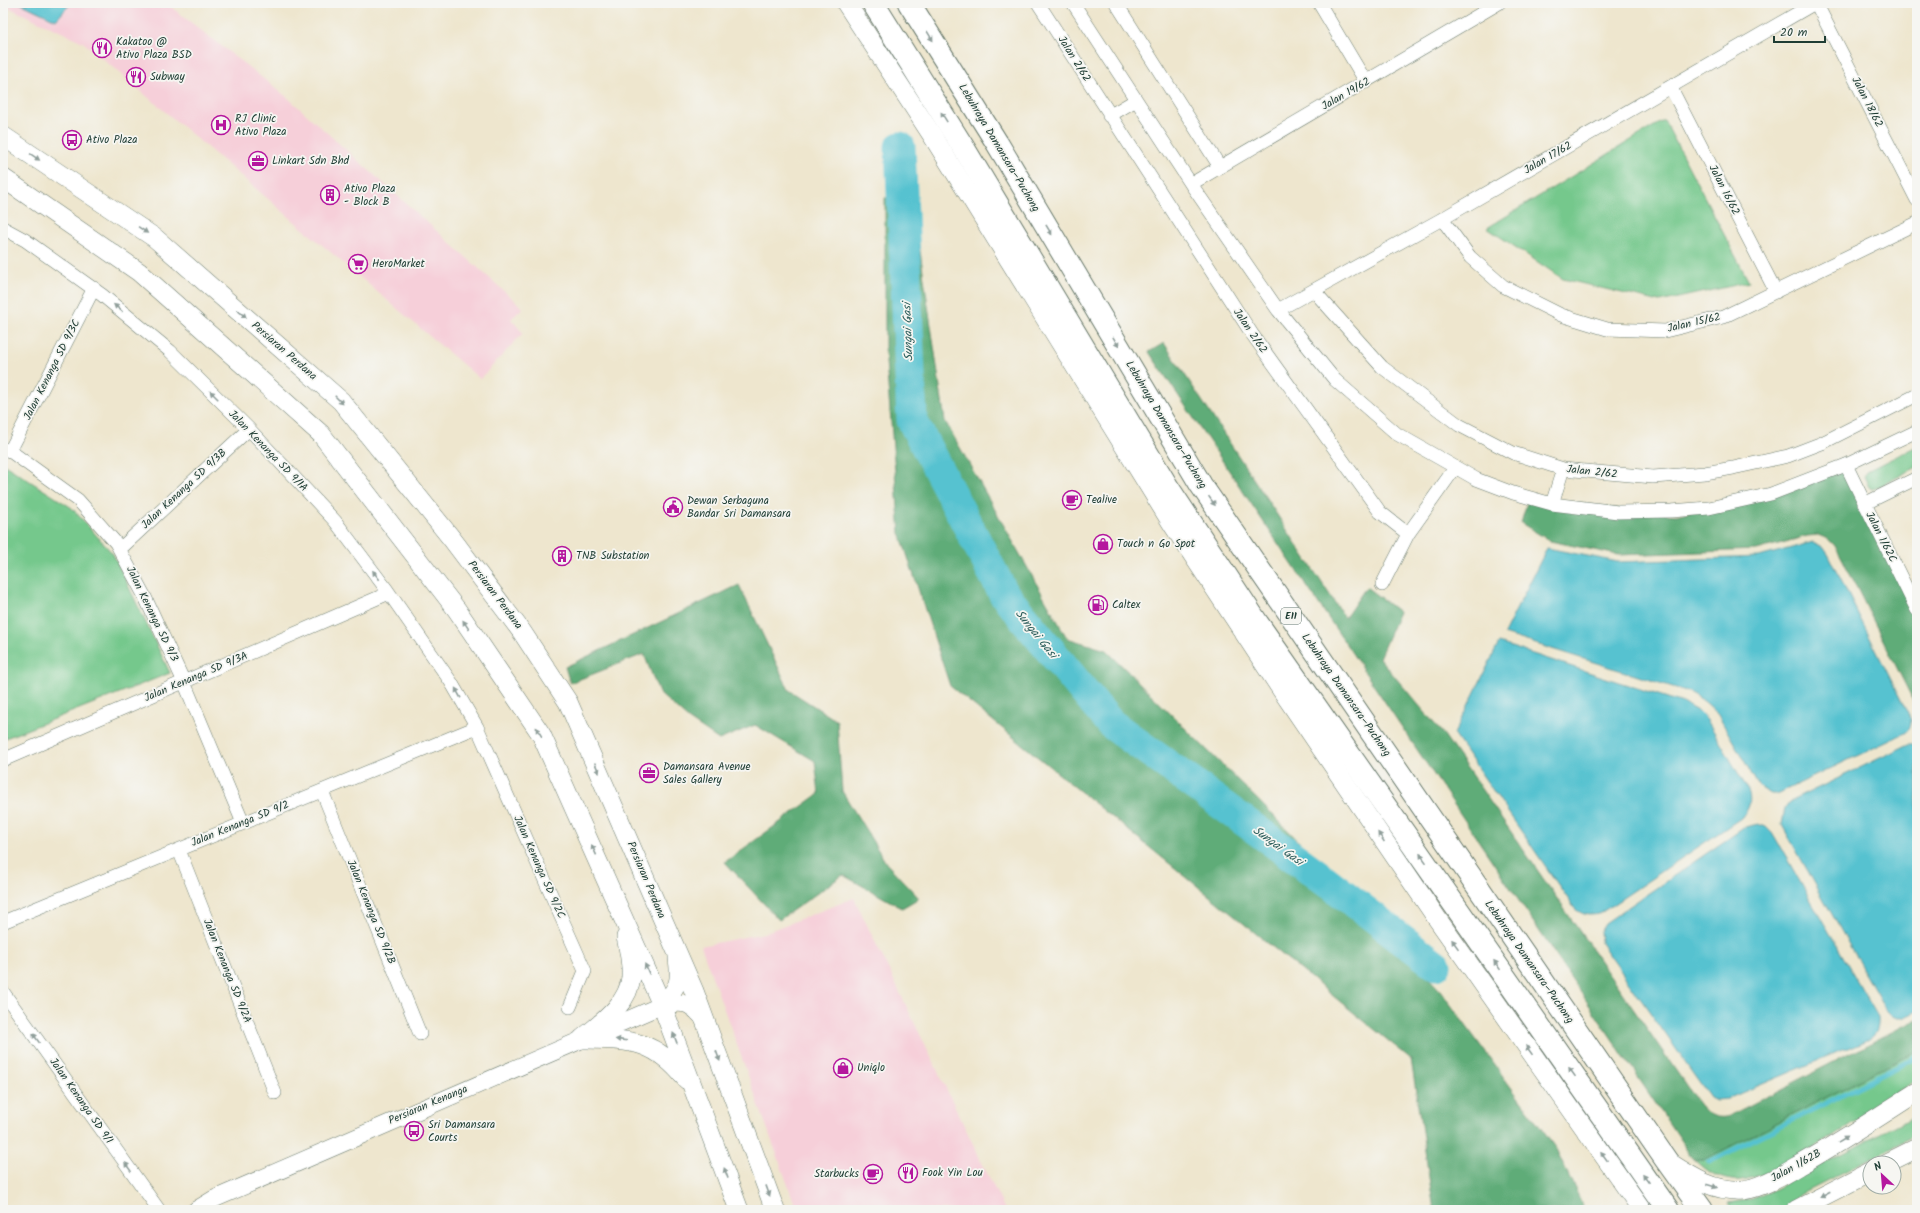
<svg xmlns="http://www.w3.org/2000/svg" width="1920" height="1213" viewBox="0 0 1920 1213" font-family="Kalam,sans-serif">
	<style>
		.built { fill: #f6cfd9 }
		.green { fill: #74c88c; stroke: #4a8260 }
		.forest { fill: #5fac78; stroke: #3f7456 }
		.water { fill: #56c2d0; stroke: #3a8082 }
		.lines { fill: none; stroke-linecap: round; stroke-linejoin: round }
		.stream { stroke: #56c2d0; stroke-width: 5 }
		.river { stroke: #56c2d0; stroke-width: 31 }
		.minor-casing { stroke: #67786a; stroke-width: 14 }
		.tertiary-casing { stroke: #67786a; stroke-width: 18 }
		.secondary-casing { stroke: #67786a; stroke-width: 20 }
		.motorway-casing { stroke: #67786a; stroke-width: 24 }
		.minor { stroke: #fff; stroke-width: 13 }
		.tertiary { stroke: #fff; stroke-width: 17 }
		.secondary { stroke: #fff; stroke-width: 19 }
		.motorway { stroke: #fff; stroke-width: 22 }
		.oneway { fill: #8f9e9a }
		.labels { text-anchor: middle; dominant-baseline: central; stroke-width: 3.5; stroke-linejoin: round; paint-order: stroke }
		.shield { fill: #f6f6f2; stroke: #60746d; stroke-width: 1 }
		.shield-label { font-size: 10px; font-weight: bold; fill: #1f3d34 }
		.poi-label { font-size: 11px; fill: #1f3d34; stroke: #f6f6f2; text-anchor: start }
		.street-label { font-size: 11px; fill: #1f3d34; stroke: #f6f6f2 }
		.water-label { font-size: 12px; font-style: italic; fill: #2d5e5b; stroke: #f6f6f2 }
	</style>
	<rect width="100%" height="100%" fill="#f6f6f2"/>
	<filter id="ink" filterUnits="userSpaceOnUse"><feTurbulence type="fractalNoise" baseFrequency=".025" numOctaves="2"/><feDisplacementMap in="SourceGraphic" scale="8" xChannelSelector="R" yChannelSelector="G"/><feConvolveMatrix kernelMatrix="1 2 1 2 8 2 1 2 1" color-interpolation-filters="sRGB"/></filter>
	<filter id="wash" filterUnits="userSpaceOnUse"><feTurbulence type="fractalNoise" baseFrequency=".012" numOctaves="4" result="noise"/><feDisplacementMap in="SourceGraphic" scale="16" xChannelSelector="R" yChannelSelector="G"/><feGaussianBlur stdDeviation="0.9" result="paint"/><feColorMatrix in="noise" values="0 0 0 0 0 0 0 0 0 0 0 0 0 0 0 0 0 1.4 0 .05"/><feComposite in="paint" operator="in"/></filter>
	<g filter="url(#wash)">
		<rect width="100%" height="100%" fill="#eee6ce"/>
		<!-- built -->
		<path class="built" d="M3,3H166L287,97L523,308L511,319L523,333L480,379L83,42L3,5Z
			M854,898L1005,1210H797L701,946L764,933Z"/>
		<!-- green -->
		<path class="green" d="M1664,120L1749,282L1660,302L1563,279L1487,228Z
			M1917,446V467L1876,488L1872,489L1869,487L1864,476L1869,470Z
			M3,464L72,508L113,554L170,673L3,739Z
			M1917,1051V1080C1876,1103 1775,1186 1732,1180C1714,1178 1704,1168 1691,1156L1696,1160H1704Z
			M1917,1115V1135L1802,1193L1782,1210H1733L1728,1203L1752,1199L1769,1192Z"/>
		<!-- forest -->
		<path class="forest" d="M912,197L945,421L1067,638L1106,650L1281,823L1440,990L1556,1149L1585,1210H1434L1411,1059L950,686L900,533L885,349V198Z
			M1164,343L1345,618L1366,587L1399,612L1379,658L1444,735L1699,1104C1707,1113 1713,1119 1727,1117L1917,1019V1051L1704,1160H1696L1691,1156L1149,352Z
			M1845,470L1917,613V708L1842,558L1835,546L1828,539L1818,535L1807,536L1757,550L1618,555L1550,541L1521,523L1528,499L1676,515Z
			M739,585L789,690L837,721L842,791L886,863L919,898L902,908L843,875L779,920L725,862L819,794L815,761L755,725L719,740L688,719L659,693L644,654L570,683L565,667Z"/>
		<!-- water -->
		<path class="water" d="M20,3H71L56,20Z
			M1813,542L1823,547L1828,554L1911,720C1911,726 1910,730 1905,733L1777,794H1771L1759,787L1718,715C1710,705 1701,698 1689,692L1504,634L1547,548L1618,562L1759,557Z
			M1499,643L1683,703L1699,712L1707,720L1748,790C1752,802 1749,809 1741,818L1599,914C1589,916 1583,915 1575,909L1454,734Z
			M1909,744H1917V1011C1901,1019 1896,1023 1884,1007L1782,825L1785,808L1789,802Z
			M1758,824L1766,827L1772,833L1878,1017C1879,1026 1877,1035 1869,1039L1727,1099L1716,1100L1710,1097L1601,943L1600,931L1605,923L1745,827Z"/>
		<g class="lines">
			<!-- stream -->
			<path class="stream" d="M1709,1162L1917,1057"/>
			<!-- river -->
			<path class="river" d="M900,147L912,420L1004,594L1110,723L1325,880L1436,965"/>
		</g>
	</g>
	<g filter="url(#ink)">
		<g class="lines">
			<!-- minor casing -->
			<g class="minor-casing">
				<path id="minor" d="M1038,3L1252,334L1380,512L1408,534L1455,468
					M1073,3L1191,184L1278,310L1335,380L1397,434L1476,479L1513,493L1552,504L1618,512L1671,511L1709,508L1771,494L1846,465L1917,431
					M1116,3L1220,167
					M1319,3L1366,82
					M1816,3L1917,200
					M1671,88L1776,292
					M1109,116L1136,100
					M1191,184L1499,3
					M1442,219L1470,257L1503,286L1561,315L1607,329L1665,331L1723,317L1917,223
					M3,228L25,240L102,295L170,351L249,429L335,521L387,590L451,682L477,727L585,971L570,1007
					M1314,291L1382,367L1459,425L1513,453L1563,469L1653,477L1705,473L1733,468L1788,456L1822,443L1917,395
					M1278,310L1442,219L1815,3
					M3,449L10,451L78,500L116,543L145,597L184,682L243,823
					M10,451L94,288
					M1846,465L1917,610
					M1552,504L1563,469
					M1864,504L1917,478
					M120,549L249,429
					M1382,585L1408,534
					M3,760L389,593
					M322,791L420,1034
					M179,850L275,1093
					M3,922L477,727
					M3,992L159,1210"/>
			</g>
			<!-- tertiary casing -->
			<g class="tertiary-casing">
				<path id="tertiary" d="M662,1005C679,986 680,982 677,958
					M196,1210L214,1199L662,1005C686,1001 689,1002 705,1020"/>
			</g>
			<!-- secondary casing -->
			<g class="secondary-casing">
				<path id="secondary" d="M846,3L932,135L1173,525L1283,692L1438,920L1642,1210
					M3,136L155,238L341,401L452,539L522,632L568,702L694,991L775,1210
					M3,178L139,272L321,434L457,610L541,734L662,1005L739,1210
					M582,1039C601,1023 629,1004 631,977C632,964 629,950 626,937
					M582,1039C632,1040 654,1039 687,1080
					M1670,1163C1693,1178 1715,1192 1743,1190C1761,1188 1783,1175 1798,1166C1839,1143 1878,1117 1917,1092
					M1887,1163L1917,1148
					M1796,1210L1870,1172"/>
			</g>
			<!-- motorway casing -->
			<g class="motorway-casing">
				<path id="motorway" d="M873,3L965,150L1167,486L1258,624L1668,1210
					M909,3L997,143L1201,485L1666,1160L1702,1210"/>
			</g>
			<!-- minor -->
			<use href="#minor" class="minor"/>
			<!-- tertiary -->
			<use href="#tertiary" class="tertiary"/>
			<!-- secondary -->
			<use href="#secondary" class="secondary"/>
			<!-- motorway -->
			<use href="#motorway" class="motorway"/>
		</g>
		<!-- one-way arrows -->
		<defs><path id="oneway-solid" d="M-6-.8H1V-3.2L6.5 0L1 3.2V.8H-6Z"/></defs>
		<g class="oneway">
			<use href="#oneway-solid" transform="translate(930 36) rotate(58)"/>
			<use href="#oneway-solid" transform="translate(944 117) rotate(-122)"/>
			<use href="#oneway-solid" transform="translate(35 157) rotate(34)"/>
			<use href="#oneway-solid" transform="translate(143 230) rotate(34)"/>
			<use href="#oneway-solid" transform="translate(1049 230) rotate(59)"/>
			<use href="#oneway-solid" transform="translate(118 308) rotate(-140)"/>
			<use href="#oneway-solid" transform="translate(242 314) rotate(41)"/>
			<use href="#oneway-solid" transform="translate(1116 342) rotate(59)"/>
			<use href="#oneway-solid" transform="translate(214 395) rotate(-135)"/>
			<use href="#oneway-solid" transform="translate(339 400) rotate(45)"/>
			<use href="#oneway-solid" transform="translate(1212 501) rotate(55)"/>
			<use href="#oneway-solid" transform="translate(376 575) rotate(-127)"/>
			<use href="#oneway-solid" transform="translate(466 625) rotate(-124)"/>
			<use href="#oneway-solid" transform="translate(458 693) rotate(-119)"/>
			<use href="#oneway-solid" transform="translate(539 732) rotate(-121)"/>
			<use href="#oneway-solid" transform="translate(597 768) rotate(67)"/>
			<use href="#oneway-solid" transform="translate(1381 837) rotate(-124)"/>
			<use href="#oneway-solid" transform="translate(594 850) rotate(-115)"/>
			<use href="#oneway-solid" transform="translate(1423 858) rotate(-125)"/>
			<use href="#oneway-solid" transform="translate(1455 944) rotate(-125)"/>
			<use href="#oneway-solid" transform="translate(1497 965) rotate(-125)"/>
			<use href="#oneway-solid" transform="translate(647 969) rotate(-114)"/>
			<use href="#oneway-solid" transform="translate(36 1038) rotate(-125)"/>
			<use href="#oneway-solid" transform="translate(675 1038) rotate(-111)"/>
			<use href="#oneway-solid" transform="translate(621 1040) rotate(-173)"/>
			<use href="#oneway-solid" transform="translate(1529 1050) rotate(-125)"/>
			<use href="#oneway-solid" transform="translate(718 1056) rotate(70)"/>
			<use href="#oneway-solid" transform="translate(1572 1072) rotate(-125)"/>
			<use href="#oneway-solid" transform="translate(1843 1139) rotate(-32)"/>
			<use href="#oneway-solid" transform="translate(1604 1156) rotate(-125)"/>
			<use href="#oneway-solid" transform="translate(128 1167) rotate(-125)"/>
			<use href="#oneway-solid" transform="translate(726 1173) rotate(-110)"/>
			<use href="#oneway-solid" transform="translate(1646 1178) rotate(-125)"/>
			<use href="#oneway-solid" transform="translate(1712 1186) rotate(18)"/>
			<use href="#oneway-solid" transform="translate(768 1191) rotate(70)"/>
			<use href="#oneway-solid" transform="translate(1825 1194) rotate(153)"/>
		</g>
	</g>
	<!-- icons -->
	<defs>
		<g id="restaurant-ring" transform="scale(1)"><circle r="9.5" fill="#f6f6f2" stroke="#b5179e" stroke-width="1.5"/><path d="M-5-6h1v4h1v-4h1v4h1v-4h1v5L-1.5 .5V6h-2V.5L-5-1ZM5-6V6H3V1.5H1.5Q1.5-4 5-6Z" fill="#b5179e"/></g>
		<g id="hospital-ring" transform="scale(1)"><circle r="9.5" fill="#f6f6f2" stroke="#b5179e" stroke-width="1.5"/><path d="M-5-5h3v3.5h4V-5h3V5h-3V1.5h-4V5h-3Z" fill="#b5179e"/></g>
		<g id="bus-ring" transform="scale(1)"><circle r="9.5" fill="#f6f6f2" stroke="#b5179e" stroke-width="1.5"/><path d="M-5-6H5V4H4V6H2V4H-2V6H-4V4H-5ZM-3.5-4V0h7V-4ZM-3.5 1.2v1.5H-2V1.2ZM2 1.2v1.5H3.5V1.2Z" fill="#b5179e"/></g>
		<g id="office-ring" transform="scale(1)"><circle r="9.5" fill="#f6f6f2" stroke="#b5179e" stroke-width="1.5"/><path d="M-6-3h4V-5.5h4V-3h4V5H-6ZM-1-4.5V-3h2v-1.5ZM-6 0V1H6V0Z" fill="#b5179e"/></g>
		<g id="building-ring" transform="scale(1)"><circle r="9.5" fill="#f6f6f2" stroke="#b5179e" stroke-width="1.5"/><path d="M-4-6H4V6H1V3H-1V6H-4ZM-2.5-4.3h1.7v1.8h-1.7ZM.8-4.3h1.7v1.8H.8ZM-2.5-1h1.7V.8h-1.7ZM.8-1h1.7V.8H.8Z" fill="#b5179e"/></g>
		<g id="supermarket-ring" transform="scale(1)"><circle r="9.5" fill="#f6f6f2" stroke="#b5179e" stroke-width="1.5"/><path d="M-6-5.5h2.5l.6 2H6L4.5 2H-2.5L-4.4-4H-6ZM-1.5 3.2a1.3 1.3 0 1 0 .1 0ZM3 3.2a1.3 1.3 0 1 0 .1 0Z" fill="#b5179e"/></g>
		<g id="cafe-ring" transform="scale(1)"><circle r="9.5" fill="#f6f6f2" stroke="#b5179e" stroke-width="1.5"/><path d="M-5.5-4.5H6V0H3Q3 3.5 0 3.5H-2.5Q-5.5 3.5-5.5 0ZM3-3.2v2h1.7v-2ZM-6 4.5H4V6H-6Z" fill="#b5179e"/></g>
		<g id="civic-ring" transform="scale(1)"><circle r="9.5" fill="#f6f6f2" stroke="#b5179e" stroke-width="1.5"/><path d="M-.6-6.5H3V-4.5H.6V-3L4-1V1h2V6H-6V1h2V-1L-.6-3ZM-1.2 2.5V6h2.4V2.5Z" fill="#b5179e"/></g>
		<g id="shop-ring" transform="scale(1)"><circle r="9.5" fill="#f6f6f2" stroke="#b5179e" stroke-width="1.5"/><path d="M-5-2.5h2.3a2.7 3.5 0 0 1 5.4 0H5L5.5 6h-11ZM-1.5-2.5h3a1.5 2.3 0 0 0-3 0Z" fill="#b5179e"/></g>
		<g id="fuel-ring" transform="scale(1)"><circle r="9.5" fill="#f6f6f2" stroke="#b5179e" stroke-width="1.5"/><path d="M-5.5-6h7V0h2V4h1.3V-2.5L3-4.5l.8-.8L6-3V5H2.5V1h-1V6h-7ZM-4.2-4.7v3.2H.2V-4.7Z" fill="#b5179e"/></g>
	</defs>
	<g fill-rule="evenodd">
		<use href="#restaurant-ring" x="102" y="48"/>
		<use href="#restaurant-ring" x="136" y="77"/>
		<use href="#hospital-ring" x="221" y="125"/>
		<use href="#bus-ring" x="72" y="140"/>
		<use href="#office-ring" x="258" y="161"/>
		<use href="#building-ring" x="330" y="195"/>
		<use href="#supermarket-ring" x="358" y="264"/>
		<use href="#cafe-ring" x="1072" y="500"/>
		<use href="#civic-ring" x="673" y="507"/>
		<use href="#shop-ring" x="1103" y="544"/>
		<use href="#building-ring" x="562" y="556"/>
		<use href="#fuel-ring" x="1098" y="605"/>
		<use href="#office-ring" x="649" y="773"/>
		<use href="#shop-ring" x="843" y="1068"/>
		<use href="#bus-ring" x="414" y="1131"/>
		<use href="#restaurant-ring" x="908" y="1173"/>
		<use href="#cafe-ring" x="873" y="1174"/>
	</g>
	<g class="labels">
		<!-- shield labels -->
		<rect class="shield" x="1281" y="608" width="20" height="16" rx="3"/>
		<g class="shield-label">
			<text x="1291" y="616">E11</text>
		</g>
		<!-- poi labels -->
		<g class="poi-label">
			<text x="116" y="42">Kakatoo @<tspan x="116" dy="13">Ativo Plaza BSD</tspan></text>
			<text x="150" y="77">Subway</text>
			<text x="235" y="119">RJ Clinic<tspan x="235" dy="13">Ativo Plaza</tspan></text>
			<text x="86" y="140">Ativo Plaza</text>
			<text x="272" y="161">Linkart Sdn Bhd</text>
			<text x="344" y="189">Ativo Plaza<tspan x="344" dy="13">- Block B</tspan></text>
			<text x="372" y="264">HeroMarket</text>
			<text x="1086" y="500">Tealive</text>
			<text x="687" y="501">Dewan Serbaguna<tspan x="687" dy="13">Bandar Sri Damansara</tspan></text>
			<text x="1117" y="544">Touch n Go Spot</text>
			<text x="576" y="556">TNB Substation</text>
			<text x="1112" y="605">Caltex</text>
			<text x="663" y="767">Damansara Avenue<tspan x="663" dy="13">Sales Gallery</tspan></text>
			<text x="857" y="1068">Uniqlo</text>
			<text x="428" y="1125">Sri Damansara<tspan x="428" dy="13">Courts</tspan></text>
			<text x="922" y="1173">Fook Yin Lou</text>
			<text x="859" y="1174" text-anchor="end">Starbucks</text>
		</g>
		<!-- street labels -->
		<g class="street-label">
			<text transform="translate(1074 59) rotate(58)">Jalan 2/62</text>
			<text transform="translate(1346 94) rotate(-30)">Jalan 19/62</text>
			<text transform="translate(1867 102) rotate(63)">Jalan 18/62</text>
			<text transform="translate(999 148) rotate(59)">Lebuhraya Damansara–Puchong</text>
			<text transform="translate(1548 158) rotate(-30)">Jalan 17/62</text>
			<text transform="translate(1724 190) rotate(63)">Jalan 16/62</text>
			<text transform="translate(1694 323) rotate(-13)">Jalan 15/62</text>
			<text transform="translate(1250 331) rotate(56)">Jalan 2/62</text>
			<text transform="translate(284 351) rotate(41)">Persiaran Perdana</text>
			<text transform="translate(52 370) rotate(-63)">Jalan Kenanga SD 9/3C</text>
			<text transform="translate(1166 425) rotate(59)">Lebuhraya Damansara–Puchong</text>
			<text transform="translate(268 451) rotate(46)">Jalan Kenanga SD 9/1A</text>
			<text transform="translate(1592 472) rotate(6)">Jalan 2/62</text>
			<text transform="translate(184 489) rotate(-43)">Jalan Kenanga SD 9/3B</text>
			<text transform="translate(1881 537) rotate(63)">Jalan 1/62C</text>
			<text transform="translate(495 595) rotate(53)">Persiaran Perdana</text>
			<text transform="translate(152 614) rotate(64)">Jalan Kenanga SD 9/3</text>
			<text transform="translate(196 677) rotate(-23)">Jalan Kenanga SD 9/3A</text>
			<text transform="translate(1346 695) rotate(55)">Lebuhraya Damansara–Puchong</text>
			<text transform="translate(240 824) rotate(-22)">Jalan Kenanga SD 9/2</text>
			<text transform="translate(539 867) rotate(66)">Jalan Kenanga SD 9/2C</text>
			<text transform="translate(646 880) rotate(67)">Persiaran Perdana</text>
			<text transform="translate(371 912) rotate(68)">Jalan Kenanga SD 9/2B</text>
			<text transform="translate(1529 962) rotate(55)">Lebuhraya Damansara–Puchong</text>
			<text transform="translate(227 971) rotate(68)">Jalan Kenanga SD 9/2A</text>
			<text transform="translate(81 1101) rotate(55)">Jalan Kenanga SD 9/1</text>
			<text transform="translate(428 1105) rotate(-23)">Persiaran Kenanga</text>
			<text transform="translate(1796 1166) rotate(-29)">Jalan 1/62B</text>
		</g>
		<!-- water labels -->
		<g class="water-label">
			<text transform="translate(908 332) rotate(-92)">Sungai Gasi</text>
			<text transform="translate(1036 634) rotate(51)">Sungai Gasi</text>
			<text transform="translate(1278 846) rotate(36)">Sungai Gasi</text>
		</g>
	</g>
	<!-- margin -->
	<rect width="1920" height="1213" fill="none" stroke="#f6f6f2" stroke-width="16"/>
	<!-- north arrow -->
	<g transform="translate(1882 1175) rotate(334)"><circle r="19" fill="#f6f6f2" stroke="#a0aca6"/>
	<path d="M0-3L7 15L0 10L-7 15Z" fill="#b5179e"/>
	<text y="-6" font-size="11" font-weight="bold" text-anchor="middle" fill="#1f3d34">N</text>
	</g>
	<!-- scale -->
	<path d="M1774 36v6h51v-6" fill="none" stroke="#1f3d34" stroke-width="2"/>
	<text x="1780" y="36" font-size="12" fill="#1f3d34" stroke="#f6f6f2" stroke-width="3" paint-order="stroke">20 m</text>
</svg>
